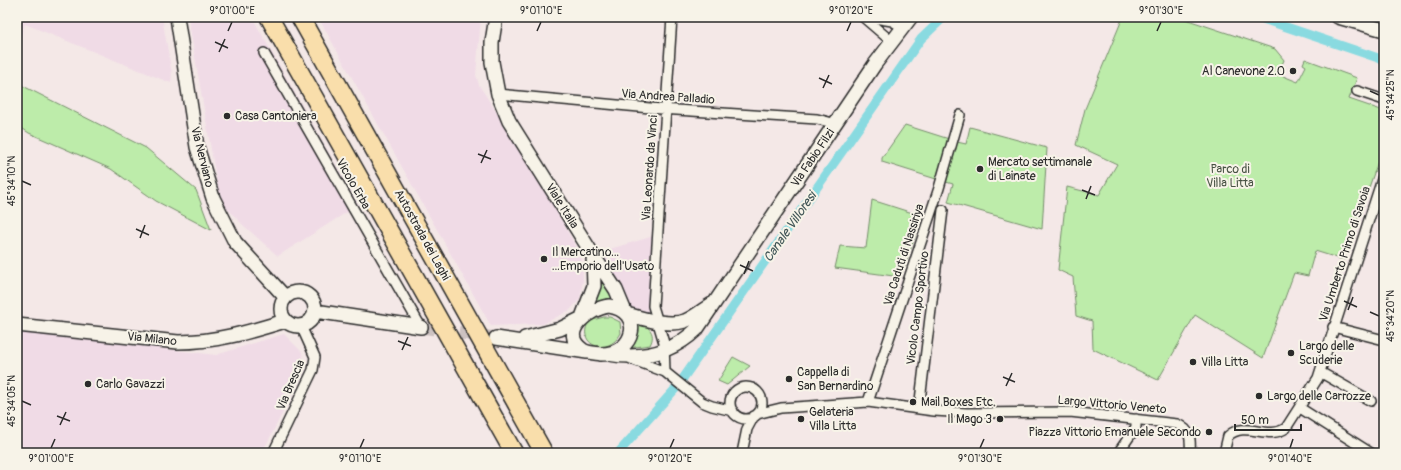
<svg xmlns="http://www.w3.org/2000/svg" width="1401" height="470" viewBox="0 0 1401 470" font-family="Pangolin,sans-serif">
	<style>
		.built { fill: #f0dbe6 }
		.green { fill: #bdecaa; stroke: #748c6a }
		.lines { fill: none; stroke-linecap: round; stroke-linejoin: round }
		.canal { stroke: #89dae0; stroke-width: 9 }
		.secondary-tunnel { stroke: #ccc2c1; stroke-width: 13; stroke-dasharray: 13 6; stroke-linecap: butt }
		.street-casing { stroke: #2b2b2b; stroke-width: 12 }
		.secondary-casing { stroke: #2b2b2b; stroke-width: 16 }
		.highway-casing { stroke: #2b2b2b; stroke-width: 20 }
		.street { stroke: #f7f3e8; stroke-width: 9 }
		.secondary { stroke: #f7f3e8; stroke-width: 13 }
		.highway { stroke: #f9deab; stroke-width: 17 }
		.ticks { fill: none; stroke: #2b2b2b; stroke-width: 1.5 }
		.poi-dot { fill: #2b2b2b; stroke: #f7f3e8; stroke-width: 1.5 }
		.labels { text-anchor: middle; dominant-baseline: central; stroke-width: 4; stroke-linejoin: round; paint-order: stroke }
		.poi-label { font-size: 12px; fill: #2b2b2b; stroke: #f7f3e8; text-anchor: start }
		.street-label { font-size: 12px; fill: #2b2b2b; stroke: #f7f3e8 }
		.park-label { font-size: 12px; fill: #485244; stroke: #f7f3e8 }
		.water-label { font-size: 13px; font-style: italic; fill: #425758; stroke: #f7f3e8 }
		.neatline { fill: none; stroke: #2b2b2b; stroke-width: 1.5 }
		.ticks-label { font-size: 10px; text-anchor: middle; fill: #2b2b2b }
	</style>
	<rect width="100%" height="100%" fill="#f4e8e7"/>
	<filter id="ink" filterUnits="userSpaceOnUse"><feTurbulence type="fractalNoise" baseFrequency=".025" numOctaves="2"/><feDisplacementMap in="SourceGraphic" scale="8" xChannelSelector="R" yChannelSelector="G"/><feConvolveMatrix kernelMatrix="1 2 1 2 8 2 1 2 1" color-interpolation-filters="sRGB"/></filter>
	<g filter="url(#ink)">
		<!-- built -->
		<path class="built" d="M17,17H162L172,74L171,83L25,24L17,45Z
			M188,17H252L358,205L278,256L242,224L220,201Z
			M318,17H481L476,75L479,85L529,163L574,243L582,261L583,280L580,299L570,310L543,324L491,326Z
			M654,236L651,317L629,313L593,254Z
			M17,331L216,355L284,334L302,352L305,369L262,453H17Z"/>
		<!-- green -->
		<path class="green" d="M1123,17H1179L1275,49L1284,60L1278,74L1298,82L1306,66L1303,64L1305,59L1357,78L1349,99L1384,111V144L1344,260L1315,251L1308,276L1294,273L1263,358L1195,315L1158,380L1093,349L1092,321L1076,316L1073,277L1058,270L1067,187L1099,195L1117,164L1076,145L1085,109Z
			M21,85L146,148L196,190L211,230L156,201L111,169L29,133L17,125V102Z
			M905,125L949,139L936,179L882,162V158Z
			M970,127L1047,148L1042,229L948,202L953,184L946,182L957,142L966,144Z
			M872,200L922,216L901,277L835,268L840,246L866,248Z
			M601,273L620,304H593L600,284Z
			M604,317H610L620,322L621,333C608,358 575,345 589,321Z
			M636,321C647,325 657,332 650,345L628,348Z
			M733,357L750,366L727,385L718,381Z"/>
		<g class="lines">
			<!-- canal -->
			<path class="canal" d="M1257,17L1384,60
				M618,453L677,387L921,39L944,17"/>
			<!-- secondary-tunnel -->
			<path class="secondary-tunnel" d="M421,327L496,338"/>
			<!-- street casing -->
			<g class="street-casing">
				<path id="street" d="M863,17L891,41
					M868,17L892,21L902,27
					M264,53L421,327
					M1357,91L1384,100
					M498,94L661,109L817,119L829,122L834,126
					M1333,327L1384,340
					M631,359L665,372L702,402L712,406L733,411
					M665,372L664,343L653,306L672,17
					M1320,372L1371,401
					M730 403a16 16 0 1 1 32 0a16 16 0 1 1-32 0Z
					M868,402L939,188L960,115
					M1300,408L1371,453
					M919,409L943,210
					M757,414L781,408L868,402L934,411L967,413L1070,412L1177,424C1191,430 1191,439 1190,453
					M273,453L313,370L315,357L301,326
					M742,453L747,429L754,416
					M1118,453L1136,427V419
					M1224,453L1228,436C1245,420 1268,441 1286,428L1318,378L1384,173"/>
			</g>
			<!-- secondary casing -->
			<g class="secondary-casing">
				<path id="secondary" d="M177,17L197,147L213,198L235,242L285,297
					M496,17L492,42V62L498,94L509,121L593,255L616,290L626,314
					M1338,17L1384,30
					M281 309a17 17 0 1 1 34 0a17 17 0 1 1-34 0Z
					M609,306C644,311 636,354 601,354C595,353 588,353 583,350C557,332 590,308 609,306Z
					M315,311L421,327
					M626,314C643,318 667,327 685,321C695,317 704,309 712,304
					M582,317L594,286L593,255
					M17,325L178,342C216,342 249,332 285,321
					M496,338L587,352
					M525,338L560,329L580,319
					M608,354C641,360 672,353 697,329L875,64L911,17"/>
			</g>
			<!-- highway casing -->
			<g class="highway-casing">
				<path id="highway" d="M269,17L514,453
					M300,17L544,453"/>
			</g>
			<!-- street -->
			<use href="#street" class="street"/>
			<!-- secondary -->
			<use href="#secondary" class="secondary"/>
			<!-- highway -->
			<use href="#highway" class="highway"/>
		</g>
	</g>
	<!-- ticks -->
	<path class="ticks" d="M228,31L232,22M537,31L541,22M847,31L851,22M1157,31L1161,22M215,42L228,48M219,52L225,39M819,78L832,84M823,88L829,75M1370,91L1379,95M478,154L491,159M481,163L487,150M22,181L31,185M1082,190L1095,195M1086,199L1091,186M136,229L149,235M140,238L145,225M740,265L753,271M744,274L749,261M1344,301L1357,307M1348,310L1353,297M1370,312L1379,316M398,341L411,346M402,350L408,337M1003,377L1015,382M1006,386L1012,373M22,401L31,405M57,416L70,421M60,425L66,412M51,448L55,439M360,448L364,439M670,448L674,439M980,448L984,439M1290,448L1293,439"/>
	<!-- markers -->
	<g class="poi-dot">
		<circle cx="1293" cy="71" r="4"/>
		<circle cx="227" cy="116" r="4"/>
		<circle cx="980" cy="169" r="4"/>
		<circle cx="544" cy="259" r="4"/>
		<circle cx="1291" cy="353" r="4"/>
		<circle cx="1193" cy="362" r="4"/>
		<circle cx="789" cy="379" r="4"/>
		<circle cx="88" cy="384" r="4"/>
		<circle cx="1259" cy="396" r="4"/>
		<circle cx="913" cy="402" r="4"/>
		<circle cx="801" cy="419" r="4"/>
		<circle cx="1000" cy="419" r="4"/>
		<circle cx="1209" cy="432" r="4"/>
	</g>
	<g class="labels">
		<!-- poi labels -->
		<g class="poi-label">
			<text x="1285" y="71" text-anchor="end">Al Canevone 2.0</text>
			<text x="235" y="116">Casa Cantoniera</text>
			<text x="988" y="162">Mercato settimanale<tspan x="988" dy="14">di Lainate</tspan></text>
			<text x="552" y="252">Il Mercatino...<tspan x="552" dy="14">...Emporio dell'Usato</tspan></text>
			<text x="1299" y="346">Largo delle<tspan x="1299" dy="14">Scuderie</tspan></text>
			<text x="1201" y="362">Villa Litta</text>
			<text x="797" y="372">Cappella di<tspan x="797" dy="14">San Bernardino</tspan></text>
			<text x="96" y="384">Carlo Gavazzi</text>
			<text x="1267" y="396">Largo delle Carrozze</text>
			<text x="921" y="402">Mail Boxes Etc.</text>
			<text x="809" y="412">Gelateria<tspan x="809" dy="14">Villa Litta</tspan></text>
			<text x="992" y="419" text-anchor="end">Il Mago 3</text>
			<text x="1201" y="432" text-anchor="end">Piazza Vittorio Emanuele Secondo</text>
		</g>
		<!-- street labels -->
		<g class="street-label">
			<text transform="translate(668 97) rotate(4)">Via Andrea Palladio</text>
			<text transform="translate(202 157) rotate(76)">Via Nerviano</text>
			<text transform="translate(813 158) rotate(-56)">Via Fabio Filzi</text>
			<text transform="translate(650 168) rotate(-86)">Via Leonardo da Vinci</text>
			<text transform="translate(353 184) rotate(60)">Vicolo Erba</text>
			<text transform="translate(562 206) rotate(58)">Viale Italia</text>
			<text transform="translate(422 235) rotate(61)">Autostrada dei Laghi</text>
			<text transform="translate(1345 254) rotate(-72)">Via Umberto Primo di Savoia</text>
			<text transform="translate(904 255) rotate(-72)">Via Caduti di Nassiriya</text>
			<text transform="translate(918 308) rotate(-83)">Vicolo Campo Sportivo</text>
			<text transform="translate(152 339) rotate(6)">Via Milano</text>
			<text transform="translate(291 385) rotate(-67)">Via Brescia</text>
			<text transform="translate(1112 405) rotate(5)">Largo Vittorio Veneto</text>
		</g>
		<!-- park labels -->
		<g class="park-label">
			<text x="1230" y="169">Parco di<tspan x="1230" dy="14">Villa Litta</tspan></text>
		</g>
		<!-- water labels -->
		<g class="water-label">
			<text transform="translate(790 227) rotate(-55)">Canale Villoresi</text>
		</g>
	</g>
	<!-- margin -->
	<rect width="1401" height="470" fill="none" stroke="#f7f3e8" stroke-width="44"/>
	<!-- scale -->
	<path d="M1235 424v6h66v-6" fill="none" stroke="#2b2b2b" stroke-width="2"/>
	<text x="1241" y="424" font-size="12" fill="#2b2b2b" stroke="#f7f3e8" stroke-width="3" paint-order="stroke">50 m</text>
	<rect x="22" y="22" width="1357" height="426" class="neatline"/>
	<g class="ticks-label">
		<text x="232" y="14">9°01'00"E</text>
		<text x="541" y="14">9°01'10"E</text>
		<text x="851" y="14">9°01'20"E</text>
		<text x="1161" y="14">9°01'30"E</text>
		<text transform="translate(1390 95) rotate(-90)" y="4">45°34'25"N</text>
		<text transform="translate(11 181) rotate(-90)" y="4">45°34'10"N</text>
		<text transform="translate(1390 316) rotate(-90)" y="4">45°34'20"N</text>
		<text transform="translate(11 401) rotate(-90)" y="4">45°34'05"N</text>
		<text x="51" y="462">9°01'00"E</text>
		<text x="360" y="462">9°01'10"E</text>
		<text x="670" y="462">9°01'20"E</text>
		<text x="980" y="462">9°01'30"E</text>
		<text x="1290" y="462">9°01'40"E</text>
	</g>
</svg>
